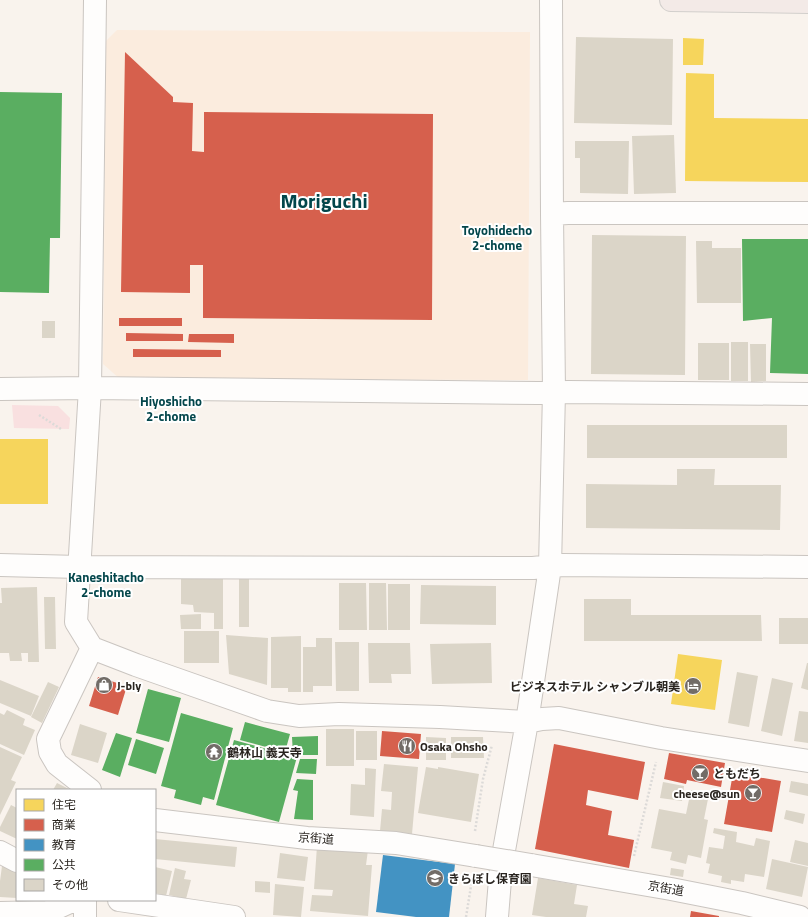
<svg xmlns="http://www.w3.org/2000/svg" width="808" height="917" viewBox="0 0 808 917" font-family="'Titillium Web','Noto Sans JP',sans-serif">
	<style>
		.built { fill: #fbecde }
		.green { fill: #f9e0e0 }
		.homes { fill: #f6d55c }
		.shops { fill: #d6604d }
		.schools { fill: #4393c3 }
		.public { fill: #5aae61 }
		.building { fill: #dbd5c8 }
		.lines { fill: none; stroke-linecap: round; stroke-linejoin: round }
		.minor-casing { stroke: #cac5c0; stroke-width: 24 }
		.highway-casing { stroke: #d2cfcc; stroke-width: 24 }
		.path { stroke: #dcdad8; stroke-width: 2.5; stroke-dasharray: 2 2; stroke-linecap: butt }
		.minor { stroke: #fefdfc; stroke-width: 22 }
		.highway { stroke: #f3eae7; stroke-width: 22 }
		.minor-bridge-casing { stroke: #cac5c0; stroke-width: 24; stroke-linecap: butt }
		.minor-bridge { stroke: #fefdfc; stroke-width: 22 }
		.labels { text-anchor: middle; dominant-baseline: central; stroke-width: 4; stroke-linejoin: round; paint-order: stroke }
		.poi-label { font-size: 12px; font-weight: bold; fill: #29241f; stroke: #fff; text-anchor: start }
		.street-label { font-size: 12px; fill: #29241f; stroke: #fff }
		.neighbourhood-label { font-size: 13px; font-weight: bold; fill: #03464b; stroke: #fff }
		.town-label { font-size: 20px; font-weight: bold; fill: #03464b; stroke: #fff }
	</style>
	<rect width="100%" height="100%" fill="#f9f3ed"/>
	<!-- built -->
	<path class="built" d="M117,30L530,32L528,380L120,379L103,364L106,41Z"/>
	<!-- green -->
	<path class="green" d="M12,405L58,406L70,418L69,429L14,428Z"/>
	<!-- homes -->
	<path class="homes" d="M683,38L704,39L703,65H683Z
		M686,73L714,74V118L808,119V182L685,181Z
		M0,439H48V504H0Z
		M678,654L722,660L715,710L671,704Z"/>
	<!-- shops -->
	<path class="shops" d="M125,52L173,97V102L193,103L192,151L204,152V112L433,114L432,320L203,318V265H190V293L121,292Z
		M119,318H182V326H119Z
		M126,333L183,334V341H126Z
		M189,334H234V343L188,342Z
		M133,349L221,350V357H133Z
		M98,677L127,686L118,715L89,706Z
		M382,731L421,734L419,759L380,756Z
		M554,744L645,762L638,800L588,790L586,805L612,811L608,835L634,840L629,868L535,849Z
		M669,753L725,763L721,787L687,780L686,784L664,779Z
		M733,773L781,781L772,832L724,824Z
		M691,911L719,916V917H690Z"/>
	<!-- schools -->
	<path class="schools" d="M383,855L455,864L449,917H416L376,912Z"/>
	<!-- public -->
	<path class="public" d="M0,92L62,93L60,238H50L49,293L0,292Z
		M742,239H808V374L770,373L772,318L743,321Z
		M148,689L181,698L169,742L136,733Z
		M181,713L233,728L214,800L203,797L201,805L174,798L176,790L161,786Z
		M245,722L290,734L285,752L240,740Z
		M116,733L132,738L120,777L102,770Z
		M318,736V755H293L292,737Z
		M136,739L164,748L156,774L128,765Z
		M234,740L297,757L279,822L216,805Z
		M300,759H317L316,774L296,773Z
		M297,779L313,780V820L294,819L298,791L293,790Z"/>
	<!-- building -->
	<path class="building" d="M576,37L673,39L672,125L574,123Z
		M674,135L676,193L634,194L632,136Z
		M575,141H629L628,194L580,193V158H575Z
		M592,235L686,236L685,375L591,374Z
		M696,241H712V248H741V303H697Z
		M42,321H55V338H42Z
		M731,342H748V381H731Z
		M698,343H729V380H698Z
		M750,344H766V381L751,382Z
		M587,425H787V458H587Z
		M677,469H715L714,485H781L780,530L586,528V484L677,485Z
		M181,578H223V629H214V613L194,612L193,605L181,604Z
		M249,578V627H239V579Z
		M339,583H366L367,630H339Z
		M369,583H386L387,630H369Z
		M388,584H410V630H388Z
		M421,585L496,586V625L420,624Z
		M37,587L39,662H28V653H21L22,661H10L9,653H0V603H2L1,588Z
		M44,597H55L56,649H45Z
		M584,599H631V615H761L762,641H584Z
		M201,614V629H181L180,615Z
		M779,618H808V644H779Z
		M184,631H219V663H184Z
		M226,635L268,638L267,685L229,674Z
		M301,636V692H288V688H271V637Z
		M316,638H332V686H313V692H303V647H316Z
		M335,642H359V691H336Z
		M368,643H410L411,674H391L392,683H369Z
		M491,643L492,683L432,684L430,644Z
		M807,663H808V690L801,688Z
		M737,672L758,676L749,727L728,723Z
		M772,678L793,683L782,736L761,731Z
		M0,680L39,696L31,716L0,703Z
		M48,682L59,687L42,723L31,717Z
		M7,710L25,719L23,725L35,730L24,755L0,744V713L4,715Z
		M799,711L808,712V743L794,741Z
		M80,724L107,733L98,763L71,755Z
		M326,729H354V766H326Z
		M356,731H377V760H356Z
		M426,737L446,738V760H426Z
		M451,737H483L484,758H451Z
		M0,747L22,757L11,780L16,782L0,815Z
		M384,764L418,767L412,834L380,831L382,809L391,810L392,792L381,791Z
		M426,767L438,769V767L479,774L471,822L418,813Z
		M365,768L376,769L374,817L350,815L351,784L365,785Z
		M791,781L808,784V796L789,792Z
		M663,782L684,786L682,801L660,798Z
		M57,783L71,790H53Z
		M691,790L709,794L704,819L708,820L701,858L688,855L686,864L670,860L672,852L651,848L659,809L686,814Z
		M11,805L17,808V839L0,831V827Z
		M786,810L805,814L803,824L784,819Z
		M714,828L737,832L736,842L754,846L756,838L770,841L764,877L745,874L744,882L731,880V884L721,882L722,876L708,873L710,864L706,863L709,847L723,849L725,836L713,833Z
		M155,839L237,847L235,867L155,859Z
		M795,840L808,843V866L790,862Z
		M317,846L368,850L366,865H372L368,916L310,911L312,895L332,896L333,890L314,889Z
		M280,853L308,857L305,881L277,878Z
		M772,859L808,867L802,897L766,889Z
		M2,866L17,873V898L0,897V881Z
		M155,867L172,871L166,896L155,893Z
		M175,868L186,871L184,879L191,880L186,899L169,895Z
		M671,868L684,870L683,877L670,875Z
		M538,878L577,885L574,904L588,906L586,917H546L532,915Z
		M255,881L270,882V893L255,892Z
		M275,884L304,887L301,917L273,915Z"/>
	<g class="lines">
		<!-- minor casing -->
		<g class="minor-casing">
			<path id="minor" d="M95,0L90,388L76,622L92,648L136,665L267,711L299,716L339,714L440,717L527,722L542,719L559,718L661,738L808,761
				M552,214L568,213H808
				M0,389L90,388L538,393L568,392L808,394
				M0,565L79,567L533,568L563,565L808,567
				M90,790L57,764L50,752L48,739L92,648
				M155,820L307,838L396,843L476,856
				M0,852L17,861
				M531,865L671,889L742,903L800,917
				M119,900L234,917
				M0,913L48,912L74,900
				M85,917V900
				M497,917L501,867L527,722L550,567L554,392L552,214L551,0"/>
		</g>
		<!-- highway casing -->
		<g class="highway-casing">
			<path id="highway" d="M671,0L808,2"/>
		</g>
		<!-- path -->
		<path class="path" d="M39,415L61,429
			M475,831L483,779L492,745
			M634,856L656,762
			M466,917L472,880"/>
		<!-- minor -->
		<use href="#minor" class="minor"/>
		<!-- highway -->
		<use href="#highway" class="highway"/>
		<!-- minor-bridge casing -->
		<g class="minor-bridge-casing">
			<path id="minor-bridge" d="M476,856L531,865"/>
		</g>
		<!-- minor-bridge -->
		<use href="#minor-bridge" class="minor-bridge"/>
	</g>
	<!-- icons -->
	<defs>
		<g id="shop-disc" transform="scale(0.9)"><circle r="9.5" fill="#726c67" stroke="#fff"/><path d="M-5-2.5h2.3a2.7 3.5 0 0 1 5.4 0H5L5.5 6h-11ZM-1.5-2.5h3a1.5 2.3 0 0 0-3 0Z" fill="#fff"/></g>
		<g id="hotel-disc" transform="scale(0.9)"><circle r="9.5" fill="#726c67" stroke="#fff"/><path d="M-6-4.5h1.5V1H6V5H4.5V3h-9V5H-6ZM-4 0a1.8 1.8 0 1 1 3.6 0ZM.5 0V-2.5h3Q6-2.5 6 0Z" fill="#fff"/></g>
		<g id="restaurant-disc" transform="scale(0.9)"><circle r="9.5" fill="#726c67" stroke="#fff"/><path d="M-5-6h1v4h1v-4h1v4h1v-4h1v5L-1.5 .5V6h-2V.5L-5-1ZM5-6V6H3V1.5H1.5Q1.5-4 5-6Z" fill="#fff"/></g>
		<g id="temple-disc" transform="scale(0.9)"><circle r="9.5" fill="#726c67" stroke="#fff"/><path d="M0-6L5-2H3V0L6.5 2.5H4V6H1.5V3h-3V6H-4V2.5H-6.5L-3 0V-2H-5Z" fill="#fff"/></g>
		<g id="bar-disc" transform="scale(0.9)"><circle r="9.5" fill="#726c67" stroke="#fff"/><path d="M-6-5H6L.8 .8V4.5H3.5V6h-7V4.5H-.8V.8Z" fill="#fff"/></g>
		<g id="school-disc" transform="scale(0.9)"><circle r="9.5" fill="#726c67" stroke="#fff"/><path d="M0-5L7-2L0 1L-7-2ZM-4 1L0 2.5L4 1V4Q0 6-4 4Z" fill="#fff"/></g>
	</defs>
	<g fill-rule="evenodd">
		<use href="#shop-disc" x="104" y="685"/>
		<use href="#hotel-disc" x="693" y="686"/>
		<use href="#restaurant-disc" x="407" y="746"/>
		<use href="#temple-disc" x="214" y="752"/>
		<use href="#bar-disc" x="700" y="773"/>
		<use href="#bar-disc" x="753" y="793"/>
		<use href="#school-disc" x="435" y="878"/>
	</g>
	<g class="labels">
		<!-- poi labels -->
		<g class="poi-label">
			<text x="117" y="685">J-bly</text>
			<text x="680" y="686" text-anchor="end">ビジネスホテル シャンブル朝美</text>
			<text x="420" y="746">Osaka Ohsho</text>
			<text x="227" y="752">鶴林山 義天寺</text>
			<text x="713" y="773">ともだち</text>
			<text x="740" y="793" text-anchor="end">cheese@sun</text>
			<text x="448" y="878">きらぼし保育園</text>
		</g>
		<!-- street labels -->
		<g class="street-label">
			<text transform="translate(316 838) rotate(4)">京街道</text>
			<text transform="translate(666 888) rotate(10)">京街道</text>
		</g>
		<!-- neighbourhood labels -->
		<g class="neighbourhood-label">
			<text x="497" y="230">Toyohidecho<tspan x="497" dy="15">2-chome</tspan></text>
			<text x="171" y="401">Hiyoshicho<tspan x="171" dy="15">2-chome</tspan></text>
			<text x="106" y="577">Kaneshitacho<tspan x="106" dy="15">2-chome</tspan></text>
		</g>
		<!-- town labels -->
		<g class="town-label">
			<text x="324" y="200">Moriguchi</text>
		</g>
	</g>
	<!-- legend -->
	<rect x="16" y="789" width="140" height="112" fill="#ffffff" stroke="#a9a7a5"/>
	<rect x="24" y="799" width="20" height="12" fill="#f6d55c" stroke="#a9a7a5"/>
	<text x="52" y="809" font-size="12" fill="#29241f">住宅</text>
	<rect x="24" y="819" width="20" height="12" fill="#d6604d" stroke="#a9a7a5"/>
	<text x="52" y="829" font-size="12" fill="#29241f">商業</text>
	<rect x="24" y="839" width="20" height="12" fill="#4393c3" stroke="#a9a7a5"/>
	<text x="52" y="849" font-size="12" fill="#29241f">教育</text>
	<rect x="24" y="859" width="20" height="12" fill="#5aae61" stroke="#a9a7a5"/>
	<text x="52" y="869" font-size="12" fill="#29241f">公共</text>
	<rect x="24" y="879" width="20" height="12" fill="#dbd5c8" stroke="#a9a7a5"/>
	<text x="52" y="889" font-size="12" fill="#29241f">その他</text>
</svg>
